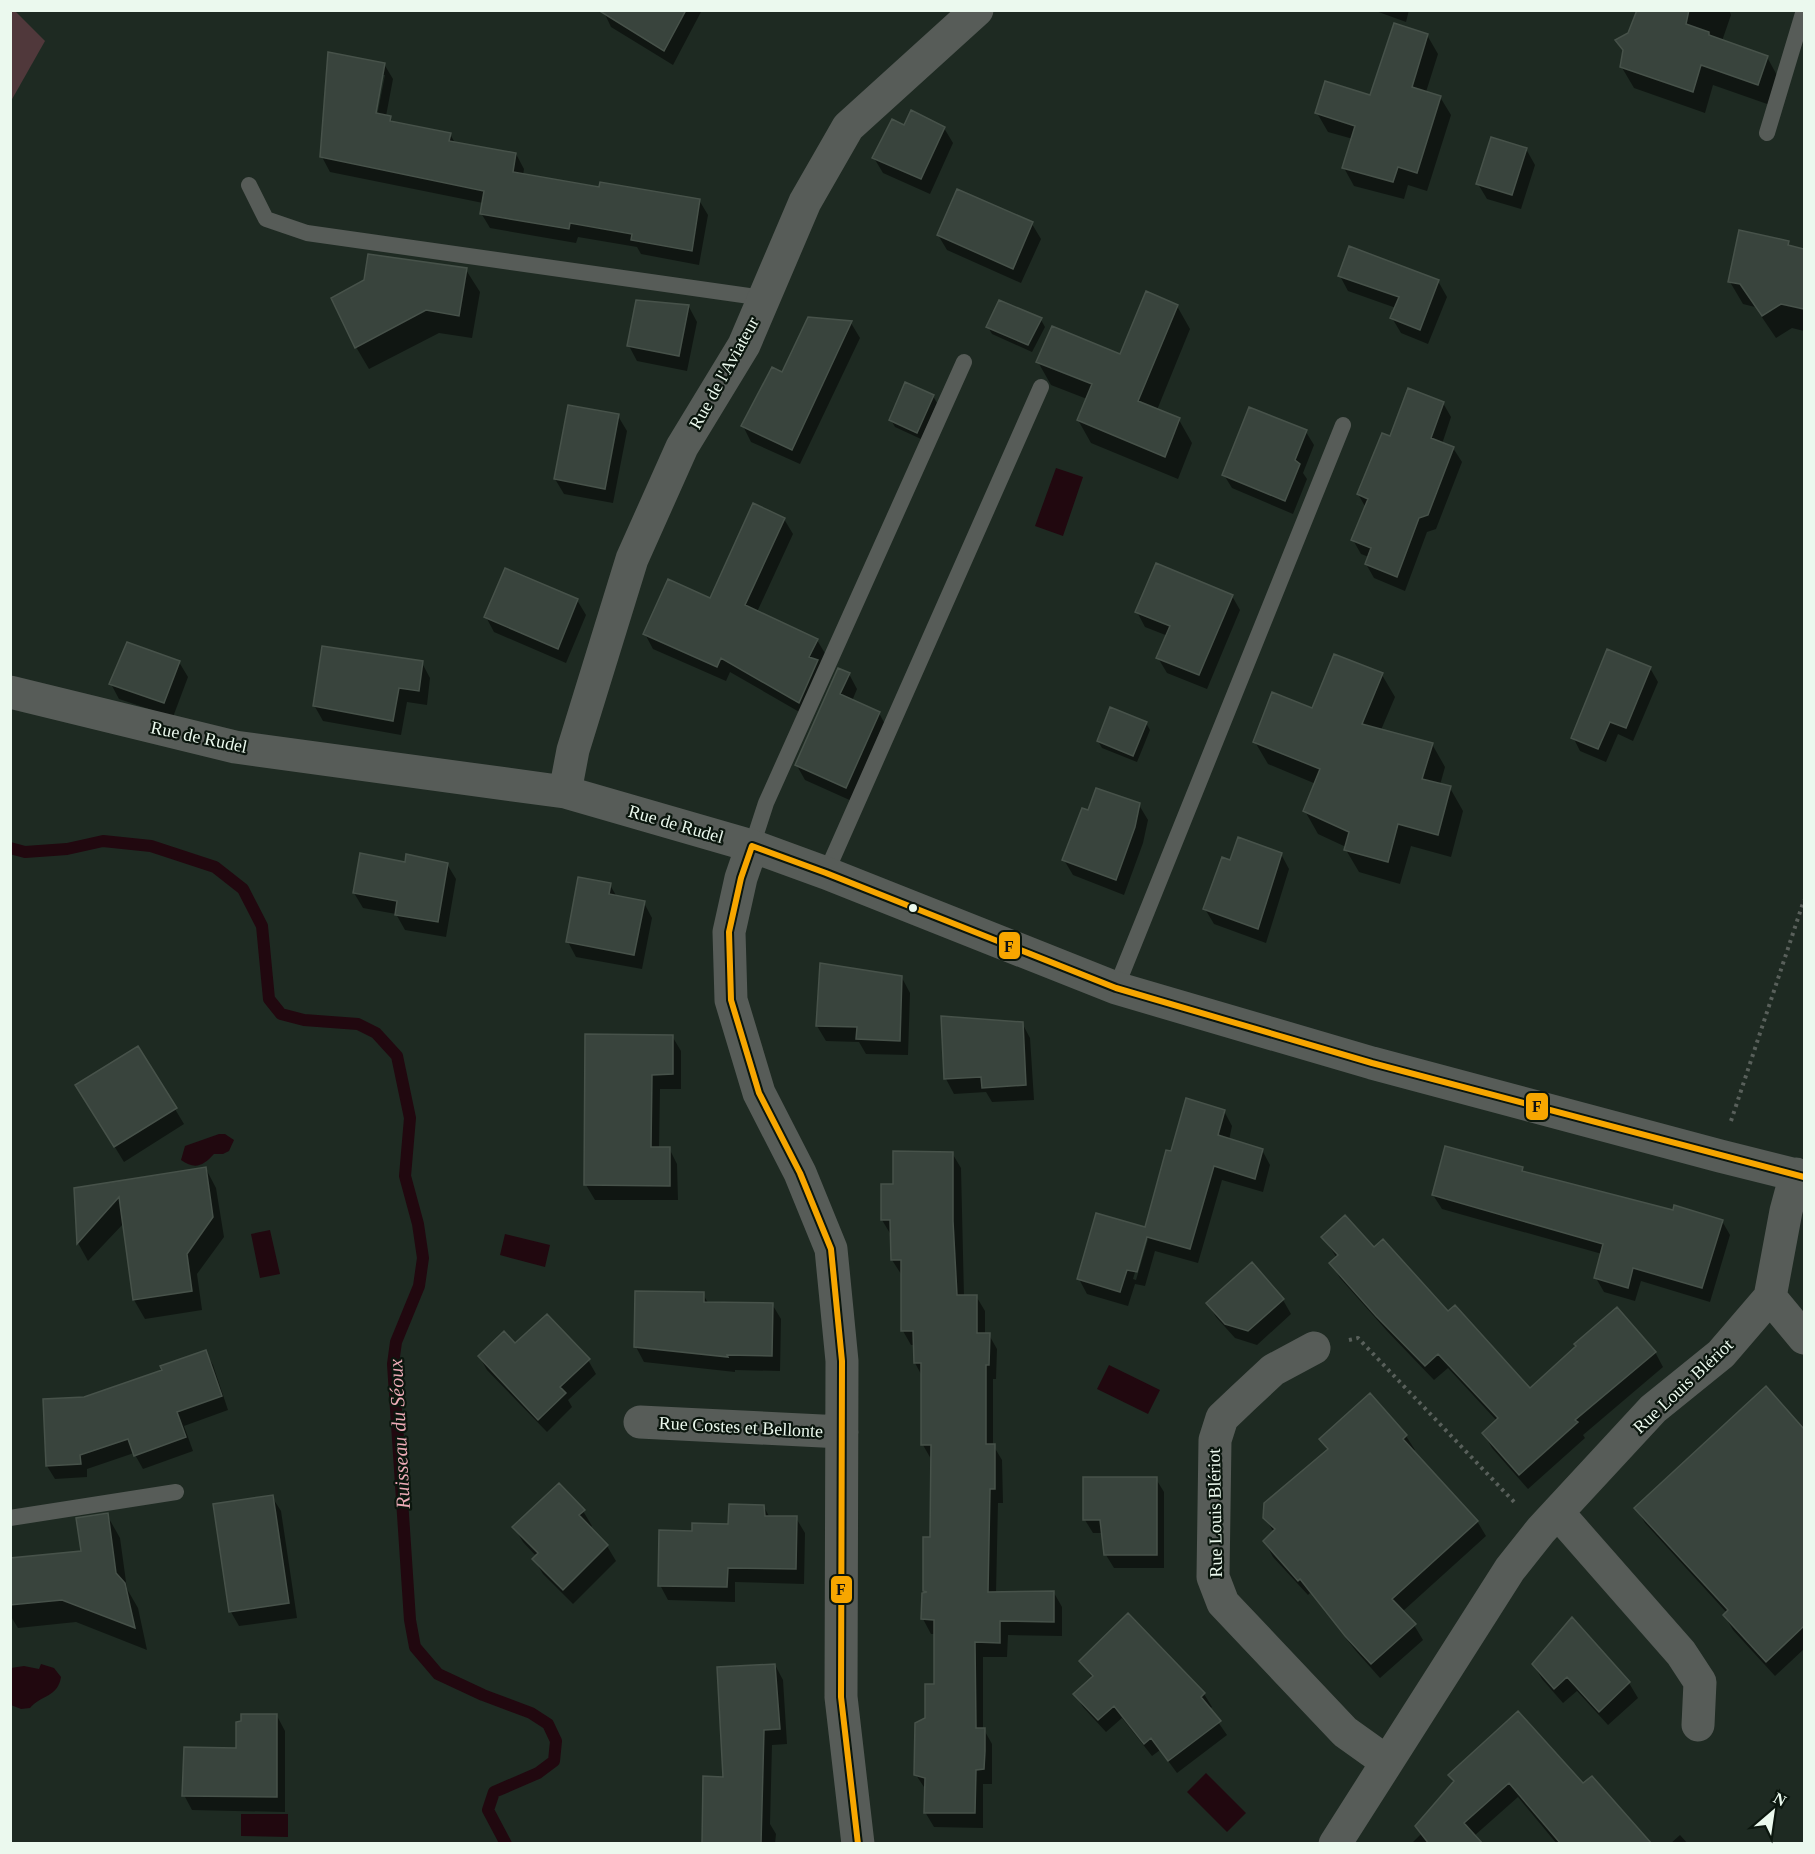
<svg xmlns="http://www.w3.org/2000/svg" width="1815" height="1854" viewBox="0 0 1815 1854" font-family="'Times New Roman',serif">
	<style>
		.green { fill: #50383b }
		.water { fill: #21080f }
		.shadow { fill: #0007; fill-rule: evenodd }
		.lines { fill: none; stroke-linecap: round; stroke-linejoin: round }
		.stream { stroke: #21080f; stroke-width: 12 }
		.building { fill: #39443d; stroke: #47524a; stroke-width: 1.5 }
		.path { stroke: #59605b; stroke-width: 4; stroke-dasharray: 3 4.5; stroke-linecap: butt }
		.service { stroke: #575c58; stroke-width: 16 }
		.minor { stroke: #575c58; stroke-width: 33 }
		.bus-1-casing { stroke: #0b160e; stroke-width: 10 }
		.bus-1 { stroke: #f7a600; stroke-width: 6 }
		.bus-dot { fill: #ebf9ee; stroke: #0b160e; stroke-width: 2 }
		.labels { text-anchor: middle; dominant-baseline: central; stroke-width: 4.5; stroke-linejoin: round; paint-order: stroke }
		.street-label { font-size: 18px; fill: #ebf9ee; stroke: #0b160e }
		.water-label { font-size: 20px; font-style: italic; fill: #eeabb7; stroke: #0b160e }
		.line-badge { stroke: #0b160e; stroke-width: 2 }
		.pale-badge-label { font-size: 16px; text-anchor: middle; font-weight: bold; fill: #111 }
	</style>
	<rect width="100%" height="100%" fill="#1e2a22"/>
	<!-- green -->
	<path class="green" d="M14,10L45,41L11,101L10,11Z"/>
	<!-- water -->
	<path class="water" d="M1056,468L1083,477L1063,536L1035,526Z
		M219,1134H225L234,1140L229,1151L223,1154H214C203,1166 195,1170 181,1160L185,1146Z
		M270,1230L280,1274L260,1278L251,1234Z
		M505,1234L550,1245L545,1267L500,1255Z
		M1109,1365L1160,1390L1148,1414L1097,1389Z
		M41,1664L54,1668L61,1677C58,1697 41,1695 30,1708L21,1709L11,1705V1668L24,1666L39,1669Z
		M1206,1773L1246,1813L1227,1832L1187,1792Z
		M241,1814H288V1837L241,1836Z"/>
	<!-- shadow -->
	<path class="shadow" d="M603,10H702L673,65L611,27Z
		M1373,10H1409L1406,22Z
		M1639,10H1729L1731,15L1722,41L1767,57L1779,79L1770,105L1713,85L1705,113L1634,88L1621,66L1624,52L1617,40L1629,34Z
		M1427,35L1438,54L1426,92L1440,97L1451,115L1427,191L1408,185L1404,199L1354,186L1344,168L1353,139L1328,132L1317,113L1371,96Z
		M384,64L393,79L386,116L390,117L393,123L450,134L455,143L516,154L524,169L523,175L601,188L699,200L708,215L699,265L641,254L637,247L578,237L576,243L490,228L481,213L483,203L330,172L322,157ZM382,75H385L376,121L373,120Z
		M905,127L944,128L953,143L930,194L883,173L874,158Z
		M1526,149L1535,165L1521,209L1487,199L1478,184Z
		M1032,224L1041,239L1021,283L947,250L938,235Z
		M1788,242L1791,248L1804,250V331L1792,328L1776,338L1755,307L1743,304L1730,282Z
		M466,270L480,292L472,338L439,333L369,369L356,347Z
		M1340,276L1438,281L1447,297L1428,344L1401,333L1392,318L1396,308L1348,291Z
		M1177,306L1190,329L1157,410L1179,420L1192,443L1178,479L1091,443L1078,420L1087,399L1051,385L1038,362L1120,356Z
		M689,307L697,322L687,371L637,361L629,346Z
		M1041,320L1045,327L1032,352L992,334L988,327Z
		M851,323L860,338L800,464L751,442L743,426L783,374Z
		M933,396L937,403L921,439L895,427L891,420Z
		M1443,403L1451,417L1442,444L1453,448L1462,462L1436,529L1427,532L1405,591L1374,578L1366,564L1369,557L1361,554L1353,540L1366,508L1358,494L1391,438Z
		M618,416L627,431L613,503L564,494L555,479Z
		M1306,432L1314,445L1303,473L1307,479L1293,514L1232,488L1224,475Z
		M784,519L793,534L757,612L817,640L826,655L808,717L730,672L726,681L653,649L645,634L711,600Z
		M1232,596L1240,610L1207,689L1167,673L1158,658L1168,636L1145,627L1137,612Z
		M577,600L586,615L566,663L494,632L486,617Z
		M179,662L188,677L173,717L119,699L111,684Z
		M422,663L430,678L427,705L407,702L401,735L323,721L314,705Z
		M1650,668L1658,682L1633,741L1618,734L1606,762L1580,751L1573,737Z
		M849,674L857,689L852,701L879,713L887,728L854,802L805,780L796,764Z
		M1382,675L1395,697L1381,730L1432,744L1445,767L1440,785L1450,788L1463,811L1451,857L1411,846L1400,884L1359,872L1346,850V847L1318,834L1305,811L1316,784L1268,764L1255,742Z
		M1146,723L1150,730L1137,762L1102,748L1098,741Z
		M1139,805L1148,820L1143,843L1124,895L1073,875L1064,860Z
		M1281,854L1289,869L1266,943L1214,924L1205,909L1231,862Z
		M406,864H447L456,879L446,937L405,930L396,914L363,908L354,893Z
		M610,885L617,897L644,903L652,918L642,969L576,957L568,942Z
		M902,978L910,993L908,1055L866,1054L859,1042L826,1041L817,1026Z
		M1022,1023L1030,1038L1034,1100L992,1102L986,1092L954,1094L946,1079Z
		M672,1036L681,1051V1089H660L659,1148H669L677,1164L678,1200H595L586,1185Z
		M86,1100L175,1109L184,1124L124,1162Z
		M1224,1111L1232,1126L1229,1140L1262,1150L1270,1165L1263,1192L1222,1180L1198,1263L1155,1251L1145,1286L1135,1284L1128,1306L1087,1294L1079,1279L1146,1229L1172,1153ZM1145,1239H1148L1136,1280L1133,1279Z
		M952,1153L961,1168L964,1297L976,1296L985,1311V1334L989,1335L997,1349L996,1379H993V1445L1002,1460L1003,1503H998L996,1593H1054L1062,1607V1636L1008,1635L1007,1657H983V1728L992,1744V1784H983V1828L934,1827L925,1812L926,1790L916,1775L926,1719L936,1686V1634H931L923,1619L926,1594L924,1591L932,1539L931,1459L923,1445L922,1376L915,1363V1345H911L903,1331V1274H901L892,1260L891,1235L882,1220L895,1185Z
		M1522,1168L1525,1173L1674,1212L1722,1221L1730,1235L1710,1302L1641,1281L1635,1301L1604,1292L1596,1278L1602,1254L1442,1209L1433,1195Z
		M206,1169L216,1188L224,1237L197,1274L202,1310L145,1319L134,1300L124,1223L88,1261L78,1243L75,1189Z
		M1323,1237L1373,1249L1448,1313L1530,1391L1655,1352L1663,1367L1583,1435L1585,1438L1528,1489L1492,1448L1484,1434L1497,1421L1448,1368L1434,1380L1387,1331L1340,1278L1331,1263L1337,1258Z
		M703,1294L708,1303L772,1304L781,1319L780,1371L735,1370V1372L644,1362L636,1347Z
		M1283,1300L1291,1314L1257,1345L1235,1338L1216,1317L1208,1303Z
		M515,1345L588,1360L596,1374L568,1400L572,1407L547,1432L487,1370L479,1356Z
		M205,1352L213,1365L228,1410L184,1426L193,1451L143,1469L134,1453L87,1469V1477L55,1479L47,1466L84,1399L164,1371Z
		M1766,1388L1804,1431V1649L1775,1676L1733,1630L1724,1615L1727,1613L1645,1523L1636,1508Z
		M1406,1436L1415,1450L1413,1452L1477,1521L1486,1536L1402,1612L1414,1625L1423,1640L1380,1678L1356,1651L1310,1593L1308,1595L1273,1557L1265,1542L1274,1533L1265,1517L1328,1451L1321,1439Z
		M1156,1479L1164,1492V1568H1114L1106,1555L1103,1533H1093L1085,1520Z
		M272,1497L281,1511L297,1618L239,1626L231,1612L215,1505Z
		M764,1507L770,1518H796L805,1533L804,1584L735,1582V1602L668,1600L660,1585L693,1533L730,1525Z
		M583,1511L592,1526L590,1528L607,1546L616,1561L573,1604L543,1574L534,1559L537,1557L523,1542L514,1527Z
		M107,1515L120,1538L127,1589L138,1608L147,1650L76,1622L18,1628L10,1615V1559L83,1552Z
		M1128,1615L1204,1694L1212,1707L1209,1709L1227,1735L1177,1773L1160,1750L1152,1756L1122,1718L1106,1732L1083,1707L1075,1694L1093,1679L1081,1661Z
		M1572,1620L1629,1683L1638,1698L1608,1725L1577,1691L1563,1703L1542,1679L1533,1664Z
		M775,1665L783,1680L787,1744L772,1745L770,1824L776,1834L775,1844H703Z
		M277,1716L285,1731V1812L192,1810L184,1795Z
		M1450,1775L1583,1786L1650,1844H1557L1518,1797L1474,1836L1481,1844H1411L1421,1834L1417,1826L1454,1783Z
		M1680,1835L1688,1844H1670Z"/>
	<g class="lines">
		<!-- stream -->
		<path class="stream" d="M10,848L25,852L67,849L103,841L151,846L215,867L243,889L262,926L269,999L281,1014L304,1020L358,1024L376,1033L397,1056L410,1118L405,1176L418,1224L423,1258L419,1286L396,1342L393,1364L410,1620L415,1647L438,1674L483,1695L531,1713L548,1724L556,1741L554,1761L538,1773L494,1792L488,1810L506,1844"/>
	</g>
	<!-- building -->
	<path class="building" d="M598,10H686L664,51Z
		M1637,10H1689L1686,24L1709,32V35L1768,56L1758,85L1701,65L1693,92L1620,67L1623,50L1615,40L1628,33Z
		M1394,23L1428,34L1412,87L1441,96L1417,173L1398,167L1393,182L1342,168L1355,126L1315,113L1325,81L1370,95Z
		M328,52L385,63L376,113L391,116L390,121L451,133L449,141L516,153L513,172L599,187L600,182L700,199L692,251L631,240L632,234L570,223L569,229L480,214L484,191L320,157Z
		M911,110L945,127L921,179L872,158L892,119L904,125Z
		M1491,137L1527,148L1512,195L1476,184Z
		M957,189L1033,222L1013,269L937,235Z
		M1739,230L1789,241L1788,245L1804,249V309L1781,304L1762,316L1740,284L1728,282Z
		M1349,246L1439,280L1420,330L1390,318L1399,297L1338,276Z
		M368,254L467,268L459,316L426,310L355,348L331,298L364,280Z
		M1146,291L1178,305L1138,401L1180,418L1165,457L1077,420L1092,384L1036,362L1052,326L1120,354Z
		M636,300L689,305L679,356L627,346Z
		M999,300L1042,318L1028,345L986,327Z
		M808,317L852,321L792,450L741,426L772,367L782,372Z
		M905,382L934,395L917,433L889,420Z
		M1408,388L1444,402L1431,438L1454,447L1428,515L1419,518L1397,577L1365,564L1371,548L1351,540L1368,499L1357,494L1382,433L1390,436Z
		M568,405L619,414L605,489L554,479Z
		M1249,407L1307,430L1295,460L1300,464L1285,501L1222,475Z
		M753,503L785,518L745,605L818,639L809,657L818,660L799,703L721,658L717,667L643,634L668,579L710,598Z
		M1156,563L1233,595L1199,675L1156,658L1170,626L1135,612Z
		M505,568L578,599L558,649L484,617Z
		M127,642L180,661L164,703L109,684Z
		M322,646L423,661L419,691L399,688L393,721L313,706Z
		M1607,649L1651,667L1626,728L1610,722L1598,749L1571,738Z
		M1334,654L1383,673L1362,724L1433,743L1422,779L1451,786L1438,835L1398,824L1388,862L1344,850L1349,832L1303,811L1320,769L1253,742L1272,692L1312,708Z
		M838,668L850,673L840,694L880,712L846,788L795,765Z
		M1110,707L1147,722L1133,756L1097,741Z
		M1096,788L1140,803L1135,827L1116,880L1062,860L1082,808L1088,810Z
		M1238,837L1282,853L1258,929L1203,909L1222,857L1230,860Z
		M360,853L405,862L406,854L448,863L438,922L395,915L397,901L353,893Z
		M578,877L611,883L609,894L645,901L634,955L566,942Z
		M820,963L902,976L900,1041L856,1039L857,1027L816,1026Z
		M941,1016L1023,1022L1026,1085L982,1088L981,1077L944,1079Z
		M585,1034L673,1035V1074L652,1075L651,1147H670V1186L584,1185Z
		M138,1046L177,1108L114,1147L75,1085Z
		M1186,1098L1225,1110L1218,1135L1263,1149L1255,1179L1214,1166L1190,1249L1147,1237L1137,1272L1127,1270L1120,1292L1077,1279L1096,1213L1145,1227L1166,1150L1171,1151Z
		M1445,1146L1523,1167L1522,1171L1673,1210L1674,1205L1723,1220L1702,1288L1633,1268L1628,1288L1594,1278L1603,1244L1432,1195Z
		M893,1151L953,1152V1221L957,1295H977V1333H990L989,1365H986V1444H995V1489H990L988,1592L1054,1591V1622L1000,1621V1643L975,1642L976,1728H985V1751L984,1769L976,1770L975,1813H924L925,1778L914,1775L915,1723L925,1718V1684H934V1620L921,1619L922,1593L927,1592L923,1591V1537H930L931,1445H921V1363H914L913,1331H901V1260H891L890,1220H881V1184H893Z
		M206,1167L213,1217L187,1254L192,1291L133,1300L119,1197L77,1244L74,1188Z
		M1345,1215L1374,1247L1383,1239L1448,1311L1455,1305L1530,1388L1576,1346L1574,1344L1617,1307L1656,1352L1575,1420L1578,1422L1519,1475L1482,1433L1498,1418L1438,1354L1425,1366L1376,1316L1329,1263L1338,1255L1321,1237Z
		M1252,1262L1284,1299L1248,1331L1225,1324L1206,1303Z
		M635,1291L704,1292V1302L773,1303L772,1356L727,1355L728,1357L634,1347Z
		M547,1314L590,1359L560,1387L566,1393L538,1420L478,1356L504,1331L515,1343Z
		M206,1350L222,1396L177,1412L186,1437L134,1456L128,1439L80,1455L81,1464L46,1466L43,1399L84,1397L162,1370L160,1366Z
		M1766,1386L1804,1429V1626L1766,1662L1723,1615L1728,1610L1634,1508Z
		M1370,1393L1407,1435L1403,1439L1478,1521L1392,1599L1416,1624L1371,1664L1345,1636L1300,1579L1298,1581L1263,1541L1275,1529L1263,1518L1264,1503L1328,1449L1319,1439Z
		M1083,1477H1157V1555H1104L1100,1520H1083Z
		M559,1483L585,1510L579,1515L608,1545L563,1590L532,1559L538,1553L512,1527Z
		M273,1495L289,1603L229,1612L213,1504Z
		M729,1504L764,1505L765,1516H797L796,1569L728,1568L727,1587L658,1586L659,1530L692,1531V1523L728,1524Z
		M108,1513L116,1573L125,1583L135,1628L62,1600L10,1605V1558L81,1551L76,1518Z
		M1128,1613L1205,1693L1201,1697L1221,1721L1168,1761L1151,1738L1144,1744L1114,1706L1098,1720L1073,1694L1093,1676L1079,1661Z
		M1572,1617L1630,1682L1599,1712L1567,1677L1554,1689L1532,1664Z
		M775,1664L780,1729L764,1730L761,1844H702L703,1776L723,1777L717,1667Z
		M1518,1711L1583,1783L1592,1776L1652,1844H1561L1509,1783L1464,1823L1483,1844H1429L1415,1826L1454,1781L1448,1775Z
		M241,1714H277V1797L182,1796L184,1747L236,1748V1722L241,1721Z"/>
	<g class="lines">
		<!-- path -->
		<path class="path" d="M1731,1121L1804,900
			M1349,1340L1358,1338L1516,1504"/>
		<!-- service -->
		<path class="service" d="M1767,133L1804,10
			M249,185L266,219L307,233L764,298
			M752,846L766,803L964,362
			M826,873L1041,387
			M1116,988L1343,425
			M10,1518L176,1492"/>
		<!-- minor -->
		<path class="minor" d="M10,692L235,747L565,792L752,846L826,873L1116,988L1372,1063L1720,1156L1804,1177
			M565,792L573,750L632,559L682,447L744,345L805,202L848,127L977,10
			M752,846L741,878L729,932L731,1000L759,1093L800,1173L831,1249L842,1361L841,1697L858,1844
			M1770,1297L1804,1338
			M1314,1348L1273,1370L1243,1398L1222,1418L1215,1440L1213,1577L1223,1603L1345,1732L1387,1762
			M640,1422L842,1432
			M1558,1513L1681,1653L1700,1682L1698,1725
			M1335,1844L1510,1569L1541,1530L1653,1409L1721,1354L1770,1297L1786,1211L1796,1174"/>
		<!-- bus-1 casing -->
		<g class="bus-1-casing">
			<path id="bus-1" d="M752,846L826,873L1116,988L1372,1063L1804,1177
				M752,846L741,878L729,932L731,1000L759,1093L800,1173L831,1249L842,1361L841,1697L858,1844"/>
		</g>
		<!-- bus-1 -->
		<use href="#bus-1" class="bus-1"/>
	</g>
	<!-- markers -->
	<circle class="bus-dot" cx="913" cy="908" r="5"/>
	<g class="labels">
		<!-- street labels -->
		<g class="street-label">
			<text transform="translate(724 373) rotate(-61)">Rue de l'Aviateur</text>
			<text transform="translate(199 737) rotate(12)">Rue de Rudel</text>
			<text transform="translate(676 824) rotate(16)">Rue de Rudel</text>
			<text transform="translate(1683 1386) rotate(-43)">Rue Louis Blériot</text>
			<text transform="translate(741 1427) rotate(3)">Rue Costes et Bellonte</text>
			<text transform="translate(1215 1513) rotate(-91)">Rue Louis Blériot</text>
		</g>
		<!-- water labels -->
		<g class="water-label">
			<text transform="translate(399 1434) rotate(-93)">Ruisseau du Séoux</text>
		</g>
	</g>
	<g class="line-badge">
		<rect x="998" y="931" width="23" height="29" rx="6" fill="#f7a600"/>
		<rect x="1525" y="1092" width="24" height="29" rx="6" fill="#f7a600"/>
		<rect x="830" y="1575" width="23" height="29" rx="6" fill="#f7a600"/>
	</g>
	<g class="pale-badge-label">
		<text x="1009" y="952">F</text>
		<text x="1537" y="1112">F</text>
		<text x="841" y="1595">F</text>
	</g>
	<!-- border -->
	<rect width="1815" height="1854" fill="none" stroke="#ebf9ee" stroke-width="24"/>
	<!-- north arrow -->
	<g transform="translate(1773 1812) rotate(29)" stroke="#0b160e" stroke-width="4.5" paint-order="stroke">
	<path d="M0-4.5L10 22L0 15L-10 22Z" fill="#ebf9ee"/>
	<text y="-9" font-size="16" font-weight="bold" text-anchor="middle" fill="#ebf9ee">N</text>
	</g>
</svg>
